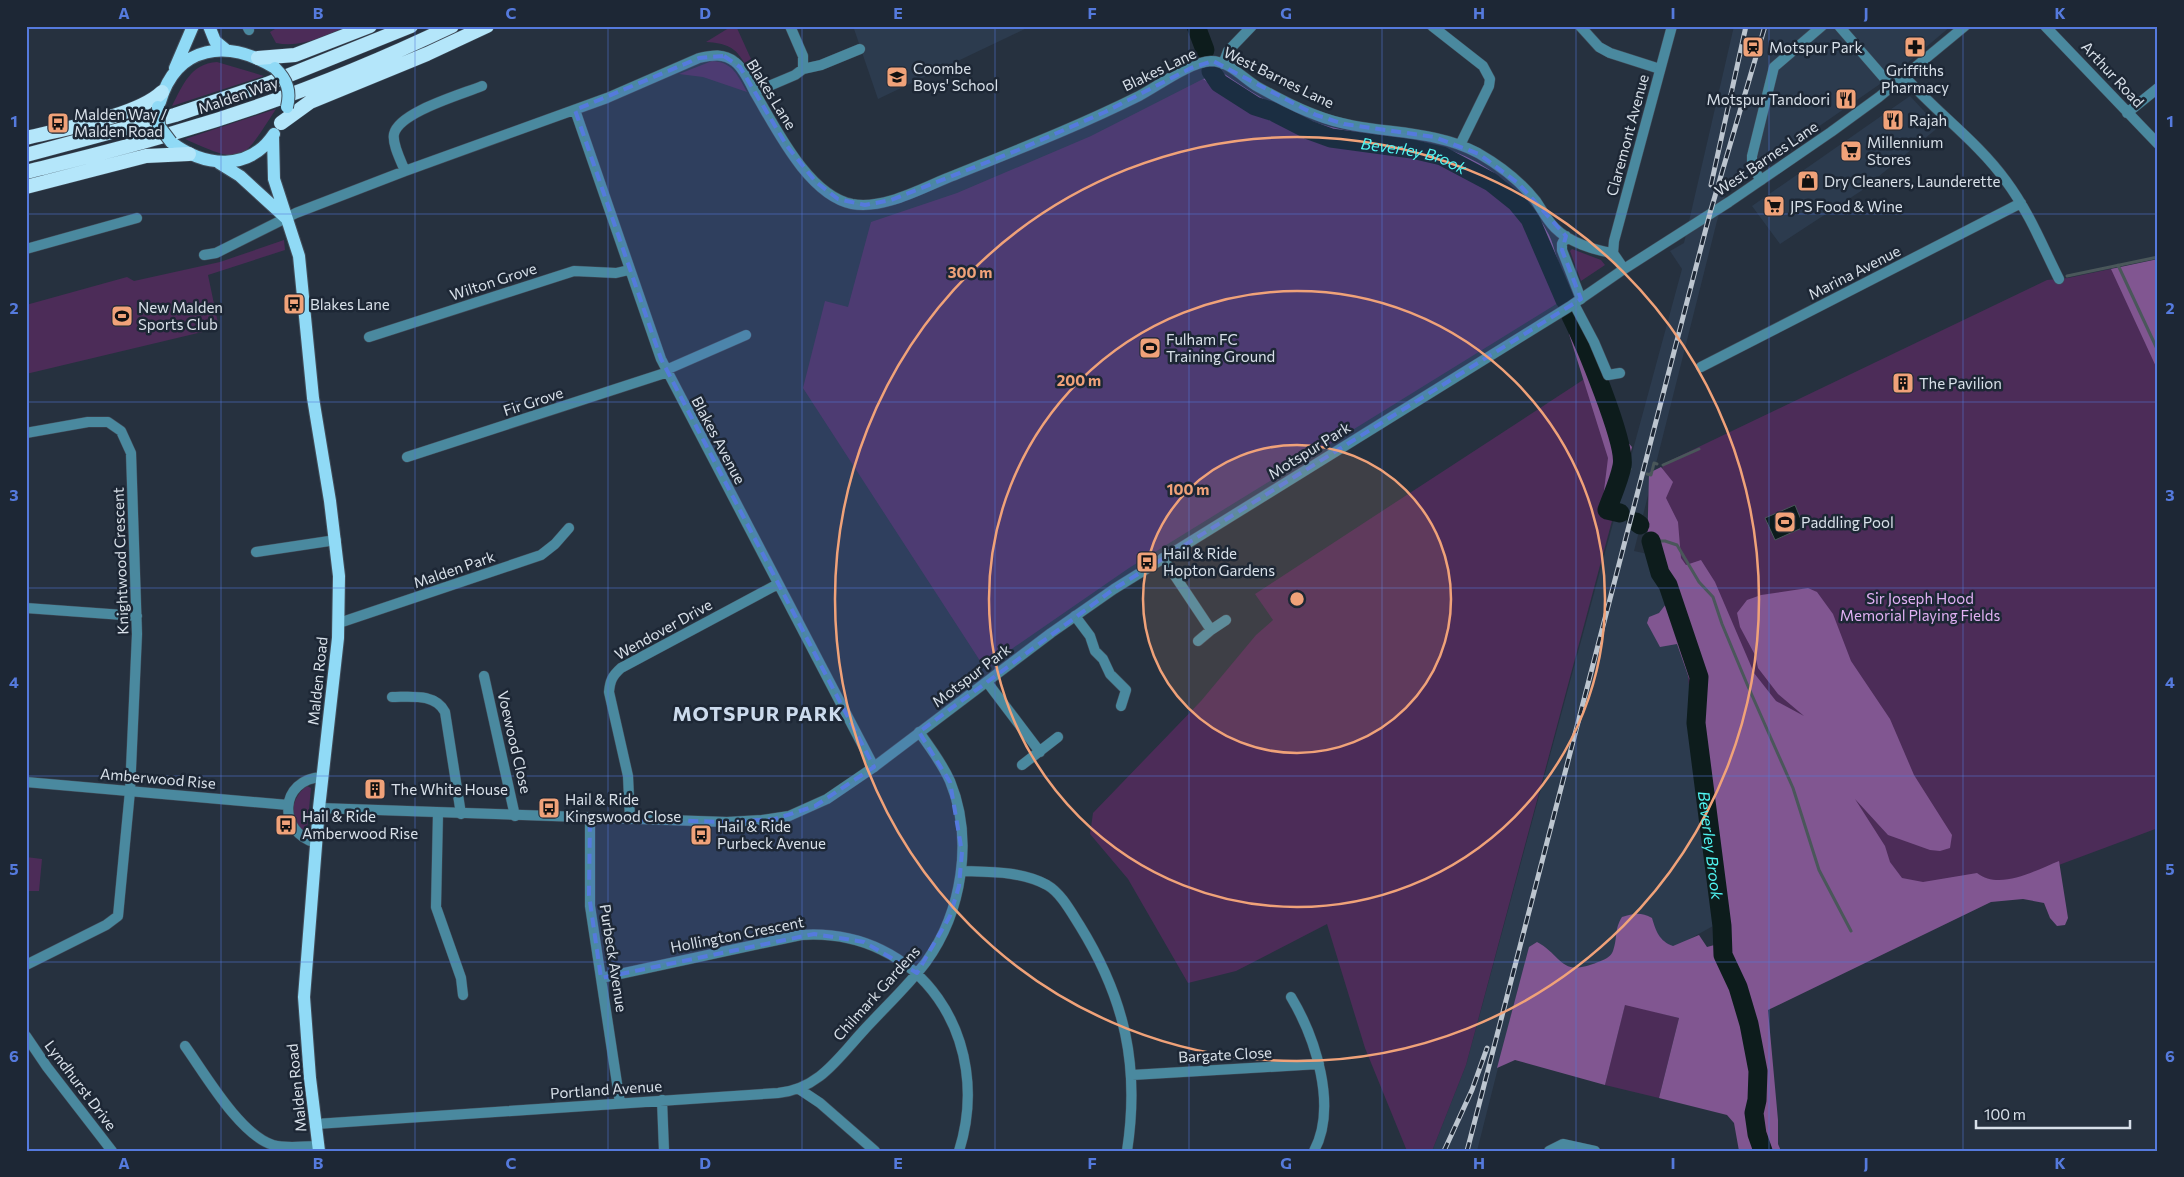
<svg xmlns="http://www.w3.org/2000/svg" width="2184" height="1177" viewBox="0 0 2184 1177" font-family="Commissioner,sans-serif">
	<style>
		.built { fill: #2c3b4e }
		.green { fill: #4c2c58 }
		.forest { fill: #815691 }
		.water { fill: #0d1c1c; stroke: #4a575a }
		.lines { fill: none; stroke-linecap: round; stroke-linejoin: round }
		.stream { stroke: #4a575a; stroke-width: 3 }
		.river { stroke: #0d1c1c; stroke-width: 19 }
		.minor-casing { stroke: #424d5a; stroke-width: 11 }
		.tertiary-casing { stroke: #424d5a; stroke-width: 11 }
		.primary-casing { stroke: #424d5a; stroke-width: 14 }
		.trunk-casing { stroke: #424d5a; stroke-width: 15 }
		.minor { stroke: #4a899f; stroke-width: 10 }
		.tertiary { stroke: #4a899f; stroke-width: 10 }
		.primary { stroke: #90daf6; stroke-width: 12 }
		.trunk { stroke: #b4e6fa; stroke-width: 14 }
		.rail-casing { stroke: #bcc5cf; stroke-width: 5 }
		.rail { stroke: #1d2735; stroke-width: 3; stroke-dasharray: 9; stroke-linecap: butt }
		.primary-bridge-casing { stroke: #424d5a; stroke-width: 14; stroke-linecap: butt }
		.primary-bridge { stroke: #90daf6; stroke-width: 12 }
		.marked { fill: #557add; fill-opacity: 0.2; stroke: #557add; stroke-width: 4; stroke-dasharray: 10 6; stroke-linejoin: round }
		.grid { fill: none; stroke: #557add; stroke-width: 1; stroke-opacity: 0.55 }
		.ring { fill: none; stroke: #f0a279; stroke-width: 2.5 }
		.labels { text-anchor: middle; dominant-baseline: central; stroke-width: 5; stroke-linejoin: round; paint-order: stroke }
		.poi-label { font-size: 15px; fill: #d8e0e9; stroke: #1d2735; text-anchor: start }
		.street-label { font-size: 15px; fill: #d8e0e9; stroke: #1d2735 }
		.park-label { font-size: 15px; fill: #e1b1f4; stroke: #1d2735 }
		.water-label { font-size: 16px; font-style: italic; fill: #50f3f0; stroke: #1d2735 }
		.district-label { font-size: 20px; font-weight: bold; letter-spacing: 1px; fill: #ccdbed; stroke: #1d2735 }
		.centre { fill: #f0a279; stroke: #1d2735; stroke-width: 2.5 }
		.ring-label { font-size: 15px; text-anchor: middle; font-weight: bold; fill: #f0a279; stroke: #1d2735; stroke-width: 5; stroke-linejoin: round; paint-order: stroke }
		.neatline { fill: none; stroke: #557add; stroke-width: 2 }
		.grid-label { font-size: 16px; text-anchor: middle; font-weight: bold; fill: #557add }
	</style>
	<rect width="100%" height="100%" fill="#26313f"/>
	<!-- built -->
	<path class="built" d="M853,26H1031L878,99Z
		M1734,26H1951L1893,75L1727,190L1717,221L1634,551L1648,554L1685,646L1713,926L1670,950L1519,985L1477,1151H1432L1466,1065L1682,269L1670,251L1684,243Z
		M1910,96L1938,126L1935,130L1861,191L1780,244L1752,206Z"/>
	<!-- green -->
	<path class="green" d="M280,26H348C324,36 302,48 276,43L270,32Z
		M732,26H736L761,81C736,62 746,44 706,42Z
		M712,61C733,62 738,76 747,92L703,77L679,74Z
		M217,62L264,76L172,106C183,85 190,64 217,62Z
		M1203,79L1255,114L1308,137L1338,146L1436,161L1472,178L1523,219L1558,303L1129,568L1013,648L986,670L803,388L825,301L848,307L871,222L957,193L1091,136Z
		M276,109C241,162 245,166 185,139Z
		M284,240L285,250L208,275L219,328L26,374V305L127,277L134,281L220,262Z
		M1572,249L1601,260L1605,265L1581,281L1570,251Z
		M2115,268L2158,359V828L2048,869L1734,1003L1713,926L1685,646L1648,554L1663,464L2047,280L2068,278Z
		M1586,378L1610,458L1613,517L1466,1065L1432,1151H1407L1365,1048L1327,924L1236,971L1188,983L1128,879L1090,834L1093,813L1201,701L1256,635L1273,620L1255,594Z
		M307,786L311,788L307,830L301,831C288,816 292,797 307,786Z
		M26,857L42,859L39,891H26Z
		M1625,1004L1679,1018L1659,1098L1605,1085Z"/>
	<!-- forest -->
	<path class="forest" d="M1223,73C1252,93 1284,113 1317,123C1351,134 1387,135 1422,142C1475,153 1524,186 1549,235C1553,243 1555,253 1558,261C1562,272 1569,285 1570,296L1557,303L1523,219L1472,178L1436,161L1338,146L1308,137L1255,114L1203,79Z
		M2158,259V371L2111,269Z
		M1579,326L1589,343L1619,432L1632,447L1614,519L1603,518L1601,515L1608,458L1569,334L1570,330Z
		M1661,467L1673,482L1666,498L1678,522L1681,558L1686,565L1701,560L1715,582L1754,673L1776,701L1804,716L1778,694L1758,668L1755,655L1740,627L1737,613L1747,600L1761,595L1808,588L1817,592L1833,614L1851,661L1890,719L1914,775L1952,835L1950,848L1940,851L1930,850L1888,835L1855,799L1885,846L1890,862L1902,878L1923,882L1977,873C2000,891 2036,870 2059,861L2068,918L2065,925L2057,926L2050,918L2044,903L2023,899L1991,902L1768,1010L1778,1120V1144L1781,1151H1739L1734,1123L1727,1115L1659,1098L1679,1018L1625,1005L1605,1085L1515,1060L1497,1068L1529,947L1537,942C1563,956 1560,978 1598,962C1604,960 1611,957 1613,951C1618,937 1614,930 1622,917C1634,913 1641,912 1652,918C1656,931 1659,941 1673,946L1699,935L1707,947L1718,944L1690,681L1677,644L1660,647L1647,623L1649,617L1659,613L1666,604L1647,554L1649,473Z"/>
	<!-- water -->
	<path class="water" d="M1795,505L1804,527L1775,540L1765,518Z"/>
	<g class="lines">
		<!-- stream -->
		<path class="stream" d="M2118,265L2158,351
			M2067,276L2158,257
			M1663,465L1699,449
			M1622,466L1630,469
			M1647,474L1651,475L1654,463L1657,464
			M1651,541H1665L1677,545L1699,582L1713,597L1722,624L1747,684L1793,788L1819,870L1851,931"/>
		<!-- river -->
		<g class="river">
			<path d="M1196,26L1205,50"/>
			<path id="s1" d="M1211,71L1219,83L1255,106L1274,112L1309,130L1331,138L1412,149L1442,156L1491,182L1516,202L1530,219L1565,300"/>
			<path d="M1571,316C1583,340 1627,444 1622,466C1619,481 1612,496 1607,510L1620,513"/>
			<path d="M1636,522L1640,525"/>
			<path id="s2" d="M1651,541L1660,573L1668,585L1699,677L1696,723L1722,926L1723,955L1738,987L1749,1024L1758,1071L1757,1100L1754,1113L1757,1134L1763,1151"/>
		</g>
		<!-- minor casing -->
		<g class="minor-casing">
			<path id="minor" d="M247,26L249,30
				M1432,26L1483,66L1490,79L1489,86L1460,145
				M1580,26L1599,47L1610,53L1660,69
				M1839,26L1892,87
				M2045,26L2158,144
				M1223,64L1228,51L1252,26
				M803,69L821,65L860,49
				M1905,77C1937,113 1978,142 2006,181C2029,212 2042,245 2059,279
				M755,92L795,75L803,69V56L790,26
				M575,110L661,359L874,767
				M2127,113L2158,88
				M405,171C401,161 392,144 394,134C399,112 463,94 482,86
				M1761,180L1752,167V156L1774,67L1822,26
				M1566,236L1562,244V250L1581,299
				M26,249L137,218
				M204,255L216,253L296,213L405,171L607,98L699,58C712,55 724,53 735,62C744,69 750,83 755,93C776,128 808,195 852,204C886,210 925,186 955,175C1017,150 1079,126 1139,96C1158,86 1190,62 1211,61C1229,61 1244,79 1258,87C1276,97 1296,108 1316,115C1368,136 1428,126 1478,153C1499,165 1521,182 1536,201C1542,210 1547,220 1555,228C1569,242 1593,250 1613,253
				M1574,304L1594,342L1608,375L1620,373
				M369,337L574,271L616,273L629,270
				M1701,367L2021,203
				M666,370L746,335
				M26,433L88,422H108L121,431L131,453L137,634L130,791L118,916L106,925L26,965
				M407,457L668,372
				M256,552L336,540
				M1163,558L1211,630L1226,620
				M26,608L137,616
				M1075,616L1090,636L1095,651L1103,659L1110,674L1126,690L1121,706
				M339,623L541,555L555,544L569,528
				M1198,641L1211,630
				M484,676L515,816
				M987,682L1040,752
				M392,697C411,697 435,693 445,712L461,814
				M1022,765L1058,737
				M438,813L436,907L461,978L463,995
				M590,818V906L620,1103
				M630,819L628,776L609,692C610,681 612,676 621,668L778,584
				M961,871C990,872 1021,871 1047,885C1061,893 1071,912 1080,926C1125,999 1140,1066 1127,1151
				M601,978L801,935C921,927 994,1040 959,1151
				M1291,997C1315,1037 1338,1106 1314,1151
				M26,1036L47,1067L112,1151
				M185,1046C205,1074 240,1135 273,1145C287,1149 304,1146 318,1146
				M1132,1075L1319,1064
				M799,1089L820,1103L875,1151
				M662,1100L664,1151
				M316,1124L778,1093C819,1089 838,1058 864,1030C884,1008 908,986 926,962C962,912 974,839 950,781C942,763 930,747 919,732
				M1549,1151L1563,1144L1595,1151"/>
		</g>
		<!-- tertiary casing -->
		<g class="tertiary-casing">
			<path id="tertiary" d="M1624,269L1613,253L1614,241L1672,26
				M26,782L288,805
				M319,808L727,822L762,820L789,816L827,799L874,767L1051,633L1114,589L1569,307L1624,269L1729,202L1831,132L1879,97L1965,26
				M316,843C277,832 279,779 322,777"/>
		</g>
		<!-- primary casing -->
		<g class="primary-casing">
			<path id="primary" d="M209,26L215,41L226,50
				M175,68L193,26
				M160,102C177,44 228,39 275,68
				M273,136L274,179L299,256L313,398L330,501L339,576L338,638L319,808L304,997L310,1078L319,1151
				M171,142C204,167 249,172 274,134
				M219,163L240,176L286,218"/>
		</g>
		<!-- trunk casing -->
		<g class="trunk-casing">
			<path id="trunk" d="M258,58L295,55L370,26
				M281,123L310,102L427,54L487,26
				M26,138C62,129 137,116 162,92
				M26,155L175,115L267,84L411,26
				M26,172C78,159 129,147 180,131C273,104 364,68 452,26
				M26,187L146,156L189,154"/>
		</g>
		<!-- minor -->
		<use href="#minor" class="minor"/>
		<!-- tertiary -->
		<use href="#tertiary" class="tertiary"/>
		<!-- primary -->
		<use href="#primary" class="primary"/>
		<!-- trunk -->
		<use href="#trunk" class="trunk"/>
		<!-- rail casing -->
		<g class="rail-casing">
			<path id="rail" d="M1711,185L1746,26
				M1444,1151L1472,1090L1487,1048
				M1467,1151L1710,213L1765,26"/>
		</g>
		<!-- rail -->
		<use href="#rail" class="rail"/>
		<!-- primary-bridge casing -->
		<g class="primary-bridge-casing">
			<path id="primary-bridge" d="M275,68C287,80 291,91 287,107
				M158,107L159,126L171,142"/>
		</g>
		<!-- primary-bridge -->
		<use href="#primary-bridge" class="primary-bridge"/>
	</g>
	<!-- marked area -->
	<path class="marked" d="M724,56L740,67L787,146L816,182L838,199L865,205L891,200L1018,150L1105,112L1191,68L1213,61L1316,115L1344,124L1434,137L1479,154L1518,183L1566,236L1562,250L1581,299L1114,589L919,732L950,782L962,852L959,886L950,916L917,973L864,942L814,934L601,978L589,895L590,818L727,822L775,819L815,806L874,767L661,359L575,110L699,58Z"/>
	<!-- grid -->
	<path class="grid" d="M221,26V1151M415,26V1151M608,26V1151M802,26V1151M995,26V1151M1189,26V1151M1382,26V1151M1576,26V1151M1769,26V1151M1963,26V1151M26,214H2158M26,402H2158M26,588H2158M26,776H2158M26,962H2158"/>
	<!-- distance rings -->
	<circle cx="1297" cy="599" r="154" fill="#f0a279" fill-opacity=".12"/>
	<g class="ring">
		<circle cx="1297" cy="599" r="154"/>
		<circle cx="1297" cy="599" r="308"/>
		<circle cx="1297" cy="599" r="462"/>
	</g>
	<!-- icons -->
	<defs>
		<g id="station-square" transform="scale(1.125)"><rect x="-9" y="-9" width="18" height="18" rx="4" fill="#f0a279" stroke="#1d2735"/><path d="M-3-6H3Q5-6 5-4V2Q5 4 3 4L4.5 6H3L1.5 4h-3L-3 6H-4.5L-3 4Q-5 4-5 2V-4Q-5-6-3-6ZM-3.5-4v3h7v-3ZM-3.5 1v1.5H-2V1ZM2 1v1.5H3.5V1Z" fill="#111"/></g>
		<g id="pharmacy-square" transform="scale(1.125)"><rect x="-9" y="-9" width="18" height="18" rx="4" fill="#f0a279" stroke="#1d2735"/><path d="M-2-6h4v4h4v4h-4v4h-4v-4h-4v-4h4Z" fill="#111"/></g>
		<g id="school-square" transform="scale(1.125)"><rect x="-9" y="-9" width="18" height="18" rx="4" fill="#f0a279" stroke="#1d2735"/><path d="M0-5L7-2L0 1L-7-2ZM-4 1L0 2.5L4 1V4Q0 6-4 4Z" fill="#111"/></g>
		<g id="restaurant-square" transform="scale(1.125)"><rect x="-9" y="-9" width="18" height="18" rx="4" fill="#f0a279" stroke="#1d2735"/><path d="M-5-6h1v4h1v-4h1v4h1v-4h1v5L-1.5 .5V6h-2V.5L-5-1ZM5-6V6H3V1.5H1.5Q1.5-4 5-6Z" fill="#111"/></g>
		<g id="bus-square" transform="scale(1.125)"><rect x="-9" y="-9" width="18" height="18" rx="4" fill="#f0a279" stroke="#1d2735"/><path d="M-5-6H5V4H4V6H2V4H-2V6H-4V4H-5ZM-3.5-4V0h7V-4ZM-3.5 1.2v1.5H-2V1.2ZM2 1.2v1.5H3.5V1.2Z" fill="#111"/></g>
		<g id="supermarket-square" transform="scale(1.125)"><rect x="-9" y="-9" width="18" height="18" rx="4" fill="#f0a279" stroke="#1d2735"/><path d="M-6-5.5h2.5l.6 2H6L4.5 2H-2.5L-4.4-4H-6ZM-1.5 3.2a1.3 1.3 0 1 0 .1 0ZM3 3.2a1.3 1.3 0 1 0 .1 0Z" fill="#111"/></g>
		<g id="shop-square" transform="scale(1.125)"><rect x="-9" y="-9" width="18" height="18" rx="4" fill="#f0a279" stroke="#1d2735"/><path d="M-5-2.5h2.3a2.7 3.5 0 0 1 5.4 0H5L5.5 6h-11ZM-1.5-2.5h3a1.5 2.3 0 0 0-3 0Z" fill="#111"/></g>
		<g id="stadium-square" transform="scale(1.125)"><rect x="-9" y="-9" width="18" height="18" rx="4" fill="#f0a279" stroke="#1d2735"/><path d="M0-5a6.5 5 0 1 0 0 10a6.5 5 0 1 0 0-10ZM-3.5-1.8h7v3.6h-7Z" fill="#111"/></g>
		<g id="building-square" transform="scale(1.125)"><rect x="-9" y="-9" width="18" height="18" rx="4" fill="#f0a279" stroke="#1d2735"/><path d="M-4-6H4V6H1V3H-1V6H-4ZM-2.5-4.3h1.7v1.8h-1.7ZM.8-4.3h1.7v1.8H.8ZM-2.5-1h1.7V.8h-1.7ZM.8-1h1.7V.8H.8Z" fill="#111"/></g>
	</defs>
	<g fill-rule="evenodd">
		<use href="#station-square" x="1753" y="47"/>
		<use href="#pharmacy-square" x="1915" y="47"/>
		<use href="#school-square" x="897" y="77"/>
		<use href="#restaurant-square" x="1846" y="99"/>
		<use href="#restaurant-square" x="1893" y="120"/>
		<use href="#bus-square" x="58" y="123"/>
		<use href="#supermarket-square" x="1851" y="151"/>
		<use href="#shop-square" x="1808" y="181"/>
		<use href="#supermarket-square" x="1774" y="206"/>
		<use href="#bus-square" x="294" y="304"/>
		<use href="#stadium-square" x="122" y="316"/>
		<use href="#stadium-square" x="1150" y="348"/>
		<use href="#building-square" x="1903" y="383"/>
		<use href="#stadium-square" x="1785" y="522"/>
		<use href="#bus-square" x="1147" y="562"/>
		<use href="#building-square" x="375" y="789"/>
		<use href="#bus-square" x="549" y="808"/>
		<use href="#bus-square" x="286" y="825"/>
		<use href="#bus-square" x="701" y="835"/>
	</g>
	<g class="labels">
		<!-- poi labels -->
		<g class="poi-label">
			<text x="1769" y="47">Motspur Park</text>
			<text x="913" y="68">Coombe<tspan x="913" dy="17">Boys' School</tspan></text>
			<text x="1915" y="70" text-anchor="middle">Griffiths<tspan x="1915" dy="17">Pharmacy</tspan></text>
			<text x="1830" y="99" text-anchor="end">Motspur Tandoori</text>
			<text x="74" y="114">Malden Way /<tspan x="74" dy="17">Malden Road</tspan></text>
			<text x="1909" y="120">Rajah</text>
			<text x="1867" y="142">Millennium<tspan x="1867" dy="17">Stores</tspan></text>
			<text x="1824" y="181">Dry Cleaners, Launderette</text>
			<text x="1790" y="206">JPS Food &amp; Wine</text>
			<text x="310" y="304">Blakes Lane</text>
			<text x="138" y="307">New Malden<tspan x="138" dy="17">Sports Club</tspan></text>
			<text x="1166" y="339">Fulham FC<tspan x="1166" dy="17">Training Ground</tspan></text>
			<text x="1919" y="383">The Pavilion</text>
			<text x="1801" y="522">Paddling Pool</text>
			<text x="1163" y="553">Hail &amp; Ride<tspan x="1163" dy="17">Hopton Gardens</tspan></text>
			<text x="391" y="789">The White House</text>
			<text x="565" y="799">Hail &amp; Ride<tspan x="565" dy="17">Kingswood Close</tspan></text>
			<text x="302" y="816">Hail &amp; Ride<tspan x="302" dy="17">Amberwood Rise</tspan></text>
			<text x="717" y="826">Hail &amp; Ride<tspan x="717" dy="17">Purbeck Avenue</tspan></text>
		</g>
		<!-- street labels -->
		<g class="street-label">
			<text transform="translate(1159 69) rotate(-26)">Blakes Lane</text>
			<text transform="translate(2113 74) rotate(47)">Arthur Road</text>
			<text transform="translate(1279 77) rotate(26)">West Barnes Lane</text>
			<text transform="translate(772 94) rotate(58)">Blakes Lane</text>
			<text transform="translate(238 95) rotate(-19)">Malden Way</text>
			<text transform="translate(1627 135) rotate(-75)">Claremont Avenue</text>
			<text transform="translate(1766 158) rotate(-34)">West Barnes Lane</text>
			<text transform="translate(1854 272) rotate(-27)">Marina Avenue</text>
			<text transform="translate(493 281) rotate(-18)">Wilton Grove</text>
			<text transform="translate(533 401) rotate(-18)">Fir Grove</text>
			<text transform="translate(719 440) rotate(62)">Blakes Avenue</text>
			<text transform="translate(1309 450) rotate(-32)">Motspur Park</text>
			<text transform="translate(120 561) rotate(-92)">Knightwood Crescent</text>
			<text transform="translate(454 569) rotate(-19)">Malden Park</text>
			<text transform="translate(663 629) rotate(-29)">Wendover Drive</text>
			<text transform="translate(971 675) rotate(-37)">Motspur Park</text>
			<text transform="translate(317 681) rotate(-84)">Malden Road</text>
			<text transform="translate(515 742) rotate(77)">Voewood Close</text>
			<text transform="translate(158 778) rotate(5)">Amberwood Rise</text>
			<text transform="translate(737 934) rotate(-11)">Hollington Crescent</text>
			<text transform="translate(614 958) rotate(81)">Purbeck Avenue</text>
			<text transform="translate(876 993) rotate(-48)">Chilmark Gardens</text>
			<text transform="translate(1225 1054) rotate(-3)">Bargate Close</text>
			<text transform="translate(81 1085) rotate(53)">Lyndhurst Drive</text>
			<text transform="translate(296 1088) rotate(-96)">Malden Road</text>
			<text transform="translate(606 1089) rotate(-4)">Portland Avenue</text>
		</g>
		<!-- park labels -->
		<g class="park-label">
			<text x="1920" y="598">Sir Joseph Hood<tspan x="1920" dy="17">Memorial Playing Fields</tspan></text>
		</g>
		<!-- water labels -->
		<g class="water-label">
			<text stroke="none"><textPath href="#s1" startOffset="225">Beverley Brook</textPath></text>
			<text stroke="none"><textPath href="#s2" startOffset="314">Beverley Brook</textPath></text>
		</g>
		<!-- district labels -->
		<g class="district-label">
			<text x="758" y="713">MOTSPUR PARK</text>
		</g>
	</g>
	<circle cx="1297" cy="599" r="8" class="centre"/>
	<g class="ring-label">
		<text x="970" y="278">300 m</text>
		<text x="1079" y="386">200 m</text>
		<text x="1188" y="495">100 m</text>
	</g>
	<!-- border -->
	<rect width="2184" height="1177" fill="none" stroke="#1d2735" stroke-width="55"/>
	<!-- scale -->
	<path d="M1976 1120v8h154v-8" fill="none" stroke="#d8e0e9" stroke-width="2.5"/>
	<text x="1984" y="1120" font-size="15" fill="#d8e0e9" stroke="#1d2735" stroke-width="4" paint-order="stroke">100 m</text>
	<rect x="28" y="28" width="2128" height="1122" class="neatline"/>
	<g class="grid-label">
		<text x="124" y="19">A</text>
		<text x="318" y="19">B</text>
		<text x="511" y="19">C</text>
		<text x="705" y="19">D</text>
		<text x="898" y="19">E</text>
		<text x="1092" y="19">F</text>
		<text x="1286" y="19">G</text>
		<text x="1479" y="19">H</text>
		<text x="1673" y="19">I</text>
		<text x="1866" y="19">J</text>
		<text x="2060" y="19">K</text>
		<text x="14" y="127">1</text>
		<text x="2170" y="127">1</text>
		<text x="14" y="314">2</text>
		<text x="2170" y="314">2</text>
		<text x="14" y="501">3</text>
		<text x="2170" y="501">3</text>
		<text x="14" y="688">4</text>
		<text x="2170" y="688">4</text>
		<text x="14" y="875">5</text>
		<text x="2170" y="875">5</text>
		<text x="14" y="1062">6</text>
		<text x="2170" y="1062">6</text>
		<text x="124" y="1169">A</text>
		<text x="318" y="1169">B</text>
		<text x="511" y="1169">C</text>
		<text x="705" y="1169">D</text>
		<text x="898" y="1169">E</text>
		<text x="1092" y="1169">F</text>
		<text x="1286" y="1169">G</text>
		<text x="1479" y="1169">H</text>
		<text x="1673" y="1169">I</text>
		<text x="1866" y="1169">J</text>
		<text x="2060" y="1169">K</text>
	</g>
</svg>
